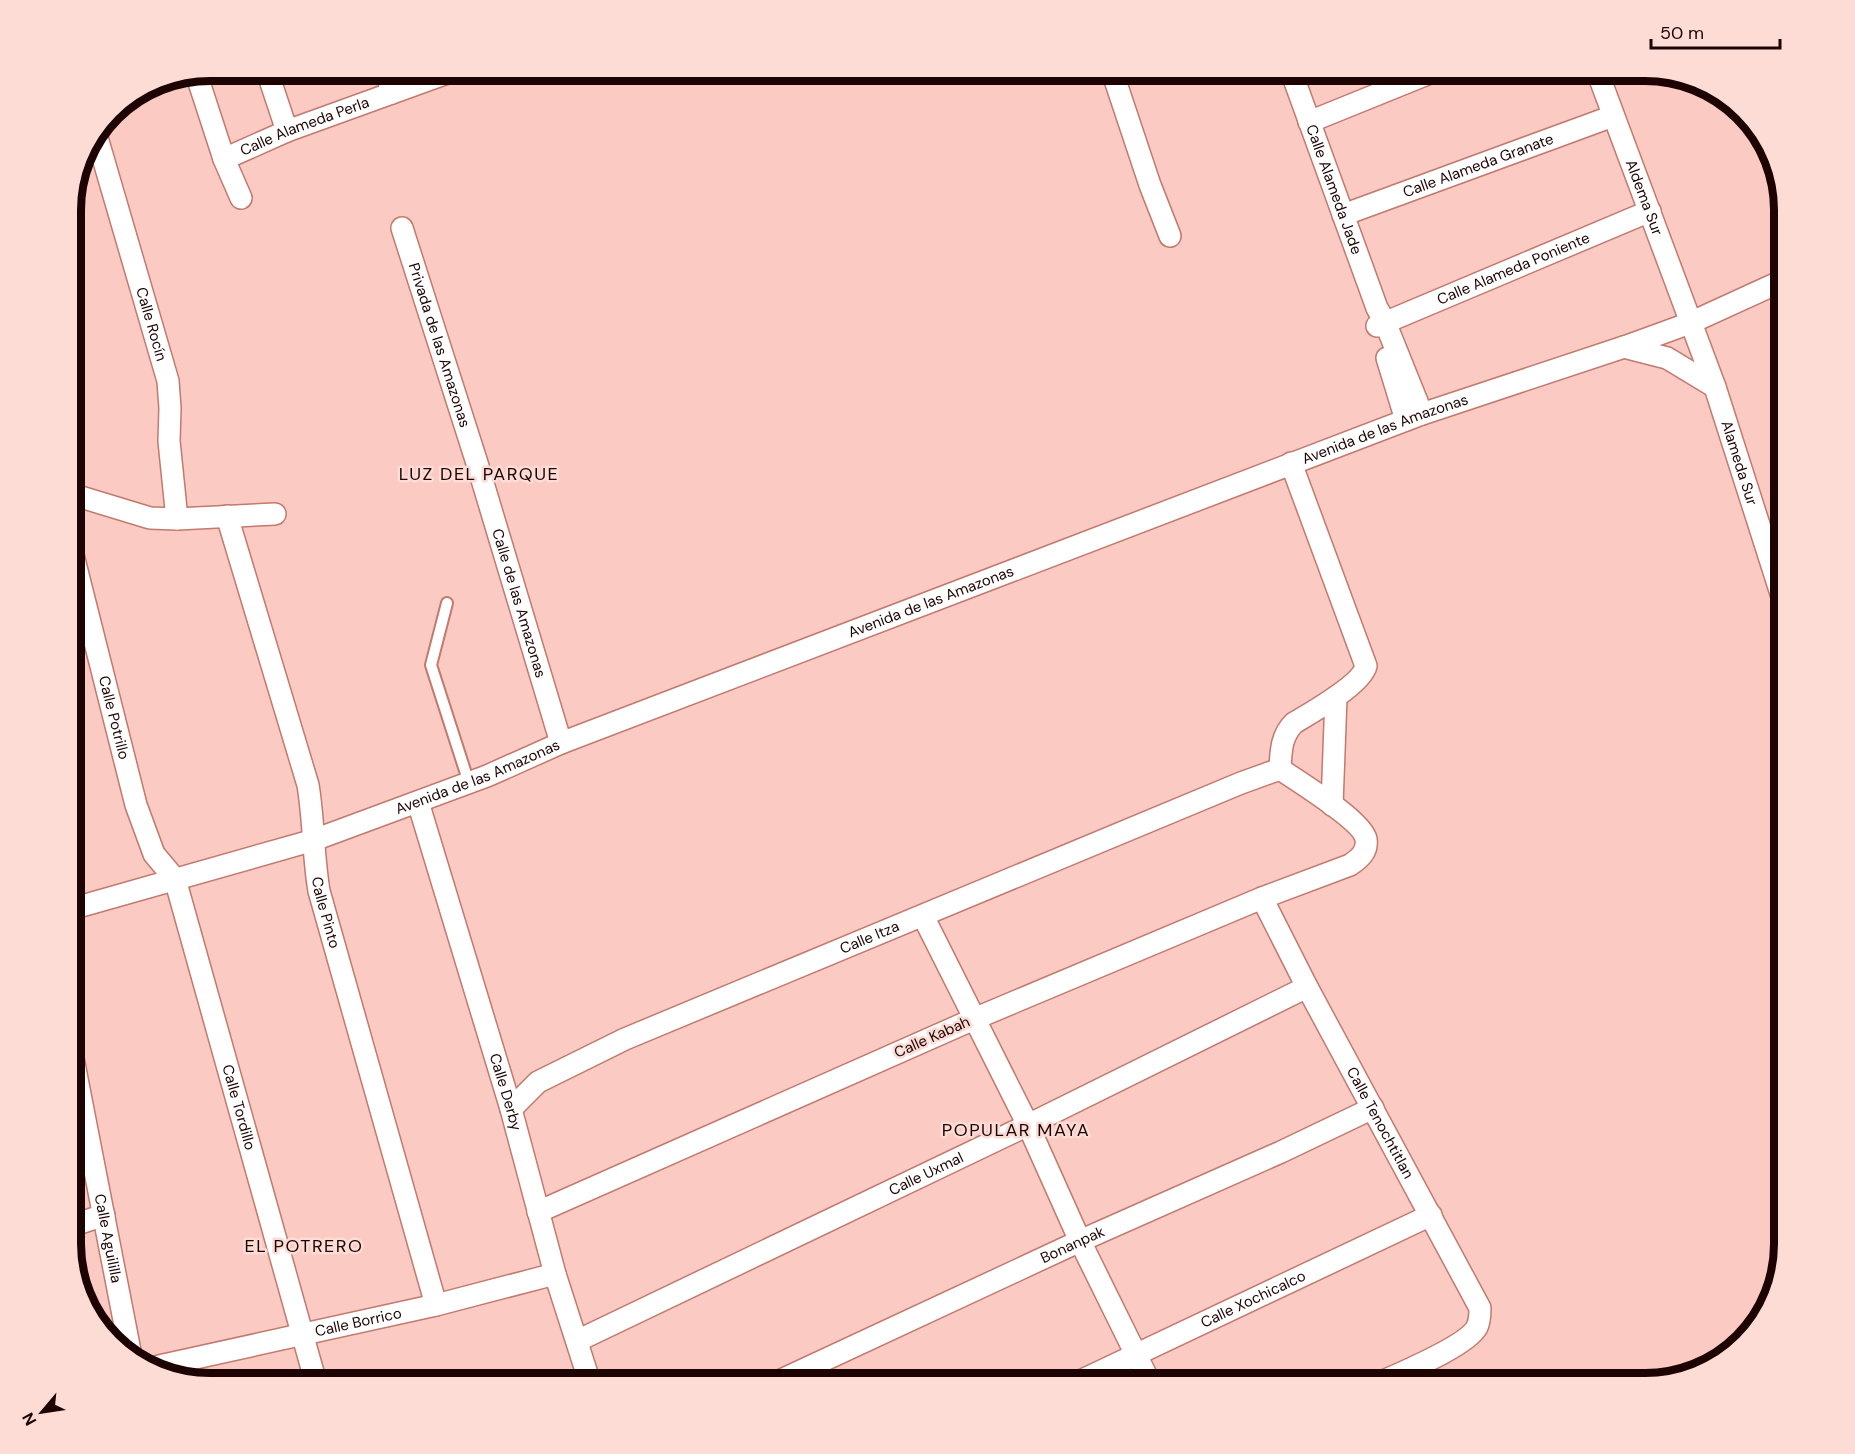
<svg xmlns="http://www.w3.org/2000/svg" width="1855" height="1454" viewBox="0 0 1855 1454" font-family="'DM Sans',sans-serif">
	<style>
		.lines { fill: none; stroke-linecap: round; stroke-linejoin: round }
		.lane-casing { stroke: #c2796e; stroke-width: 14 }
		.street-casing { stroke: #c2796e; stroke-width: 24 }
		.lane { stroke: #fff; stroke-width: 10 }
		.street { stroke: #fff; stroke-width: 21 }
		.labels { text-anchor: middle; dominant-baseline: central; stroke-width: 5; stroke-linejoin: round; paint-order: stroke }
		.street-label { font-size: 15px; fill: #1d0403; stroke: #fddcd6 }
		.quarter-label { font-size: 18px; letter-spacing: 1.5px; fill: #1d0403; stroke: #fddcd6 }
		.rim { fill: none; stroke: #1d0403; stroke-width: 8 }
	</style>
	<rect width="100%" height="100%" fill="#fbcac2"/>
	<g class="lines">
		<!-- lane casing -->
		<g class="lane-casing">
			<path id="lane" d="M447,603L431,665L469,783
				M339,1379L340,1383"/>
		</g>
		<!-- street casing -->
		<g class="street-casing">
			<g id="street">
				<path d="M267,71L287,131"/>
				<path d="M386,71L392,93"/>
				<path d="M1112,71L1150,185L1170,236"/>
				<path id="s1" d="M1291,71L1377,308L1385,322L1422,414"/>
				<path id="s2" d="M1597,71L1715,387L1784,603"/>
				<path d="M196,73L224,159L241,198"/>
				<path d="M1309,122L1435,71"/>
				<path id="s3" d="M96,134L168,381L170,408L169,441L177,519"/>
				<path id="s4" d="M224,159L287,131L453,71"/>
				<path id="s5" d="M1343,215L1613,116"/>
				<path id="s6" d="M402,228L477,463L561,743"/>
				<path id="s7" d="M1377,326L1650,211"/>
				<path d="M1624,347L1667,358L1715,387"/>
				<path d="M1387,358L1406,420"/>
				<path d="M71,494L150,518L177,519L275,514"/>
				<path id="s8" d="M227,516L308,785C314,821 313,856 319,891L436,1305"/>
				<path id="s9" d="M71,547L136,805L154,854L175,879L316,1383"/>
				<path d="M1280,769C1281,751 1281,736 1294,723C1311,713 1362,684 1366,666L1291,463"/>
				<path id="s10" d="M418,802L511,1109L555,1274L590,1383"/>
				<path d="M1332,805L1336,697"/>
				<path id="s11" d="M1262,898L1307,987L1480,1308C1480,1315 1480,1321 1477,1327C1467,1346 1401,1373 1379,1383"/>
				<path id="s12" d="M71,909L314,840L487,776L561,743L1422,414L1624,347L1690,323L1784,280"/>
				<path d="M923,916L1028,1125L1080,1241L1150,1383"/>
				<path id="s13" d="M71,1048L131,1356"/>
				<path id="s14" d="M511,1109L538,1082L625,1039L1241,783L1280,769C1297,781 1362,820 1366,839C1368,852 1359,859 1350,865L1262,898L974,1019L538,1212"/>
				<path d="M71,1226L104,1215"/>
				<path id="s15" d="M577,1341L1028,1125L1307,987"/>
				<path id="s16" d="M159,1366L436,1305L555,1274"/>
				<path id="s17" d="M775,1383L1080,1241L1281,1152L1373,1108"/>
				<path id="s18" d="M1076,1383L1431,1215"/>
			</g>
		</g>
		<!-- lane -->
		<use href="#lane" class="lane"/>
		<!-- street -->
		<use href="#street" class="street"/>
	</g>
	<g class="labels">
		<!-- street labels -->
		<g class="street-label">
			<text stroke="none"><textPath href="#s4" startOffset="87">Calle Alameda Perla</textPath></text>
			<text stroke="none"><textPath href="#s5" startOffset="144">Calle Alameda Granate</textPath></text>
			<text stroke="none"><textPath href="#s1" startOffset="126">Calle Alameda Jade</textPath></text>
			<text stroke="none"><textPath href="#s2" startOffset="135">Aldema Sur</textPath></text>
			<text stroke="none"><textPath href="#s7" startOffset="148">Calle Alameda Poniente</textPath></text>
			<text stroke="none"><textPath href="#s3" startOffset="198">Calle Rocín</textPath></text>
			<text stroke="none"><textPath href="#s6" startOffset="123">Privada de las Amazonas</textPath></text>
			<text stroke="none"><textPath href="#s12" startOffset="1400">Avenida de las Amazonas</textPath></text>
			<text stroke="none"><textPath href="#s2" startOffset="417">Alameda Sur</textPath></text>
			<text stroke="none"><textPath href="#s12" startOffset="914">Avenida de las Amazonas</textPath></text>
			<text stroke="none"><textPath href="#s6" startOffset="393">Calle de las Amazonas</textPath></text>
			<text stroke="none"><textPath href="#s9" startOffset="176">Calle Potrillo</textPath></text>
			<text stroke="none"><textPath href="#s12" startOffset="428">Avenida de las Amazonas</textPath></text>
			<text stroke="none"><textPath href="#s8" startOffset="410">Calle Pinto</textPath></text>
			<text stroke="none"><textPath href="#s14" startOffset="400">Calle Itza</textPath></text>
			<text transform="translate(932 1037) rotate(-24)">Calle Kabah</text>
			<text stroke="none"><textPath href="#s10" startOffset="303">Calle Derby</textPath></text>
			<text stroke="none"><textPath href="#s9" startOffset="588">Calle Tordillo</textPath></text>
			<text stroke="none"><textPath href="#s11" startOffset="254">Calle Tenochtitlan</textPath></text>
			<text stroke="none"><textPath href="#s15" startOffset="387">Calle Uxmal</textPath></text>
			<text stroke="none"><textPath href="#s13" startOffset="194">Calle Aguililla</textPath></text>
			<text stroke="none"><textPath href="#s17" startOffset="328">Bonanpak</textPath></text>
			<text stroke="none"><textPath href="#s18" startOffset="196">Calle Xochicalco</textPath></text>
			<text stroke="none"><textPath href="#s16" startOffset="204">Calle Borrico</textPath></text>
		</g>
		<!-- quarter labels -->
		<g class="quarter-label">
			<text x="479" y="474">LUZ DEL PARQUE</text>
			<text x="1016" y="1130">POPULAR MAYA</text>
			<text x="304" y="1246">EL POTRERO</text>
		</g>
	</g>
	<!-- crop -->
	<path d="M0 0H1855V1454H0ZM210 81H1645A129 129 0 0 1 1774 210V1244A129 129 0 0 1 1645 1373H210A129 129 0 0 1 81 1244V210A129 129 0 0 1 210 81Z" fill="#fddcd6" fill-rule="evenodd"/>
	<path class="rim" d="M210 81H1645A129 129 0 0 1 1774 210V1244A129 129 0 0 1 1645 1373H210A129 129 0 0 1 81 1244V210A129 129 0 0 1 210 81Z"/>
	<!-- north arrow -->
	<g transform="translate(42 1412) rotate(241)" stroke="#fddcd6" stroke-width="4.5" paint-order="stroke">
	<path d="M0-4.5L10 22L0 15L-10 22Z" fill="#1d0403"/>
	<text y="-9" font-size="16" font-weight="bold" text-anchor="middle" fill="#1d0403">N</text>
	</g>
	<!-- scale -->
	<path d="M1651 39v9h129v-9" fill="none" stroke="#1d0403" stroke-width="3"/>
	<text x="1660" y="39" font-size="18" fill="#1d0403" stroke="#fddcd6" stroke-width="4.5" paint-order="stroke">50 m</text>
</svg>
